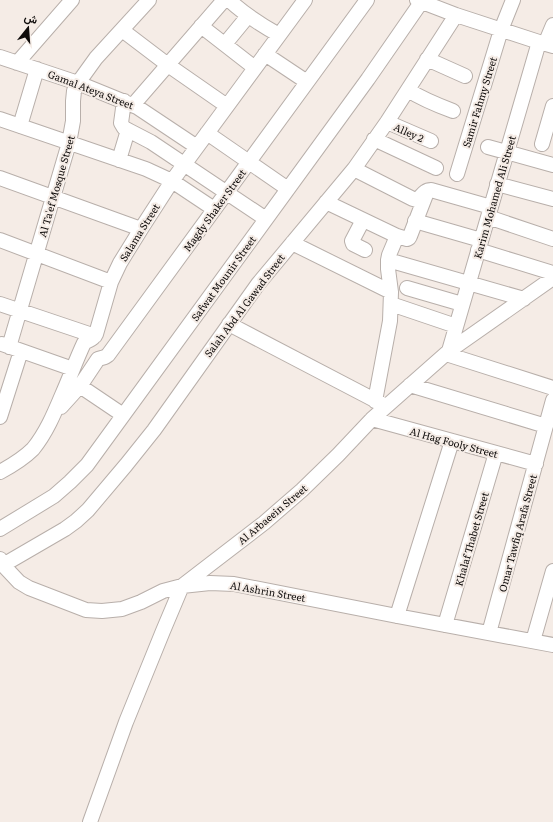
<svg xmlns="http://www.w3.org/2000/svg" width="553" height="822" viewBox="0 0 553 822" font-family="Literata,Vazirmatn,serif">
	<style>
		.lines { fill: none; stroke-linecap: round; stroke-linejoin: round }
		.minor-casing { stroke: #b8afaa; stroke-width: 16 }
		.minor { stroke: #fff; stroke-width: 14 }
		.labels { text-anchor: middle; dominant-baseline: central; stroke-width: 4; stroke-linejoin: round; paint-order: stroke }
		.street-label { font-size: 10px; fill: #0e0b0a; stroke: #f5ece6 }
	</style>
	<rect width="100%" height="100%" fill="#f5ece6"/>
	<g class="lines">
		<!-- minor casing -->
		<g class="minor-casing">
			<path id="minor" d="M229,0C244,14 261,25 279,35
				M417,0L456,15L539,42L553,46
				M201,26L255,68
				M122,30L168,65L227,106
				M225,44L248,16
				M545,44L553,25
				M265,54L307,82
				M0,57L78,83L137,107L197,147
				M427,59L465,76
				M17,63L72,0
				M408,90C422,99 437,105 453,111
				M124,101L121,123L124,128L151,142L266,219
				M133,105L224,0
				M0,119L146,169L172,181L214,209
				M387,122L431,141
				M20,126L37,69
				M207,133L288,189
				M374,139L436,168
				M542,144L553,106
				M488,147L553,165
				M119,160L128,130
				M354,169L413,199L417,200C422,196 424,190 431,190L491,207
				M457,174L501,30L513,0
				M0,178L141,229
				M497,184L553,199
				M326,202L397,236L407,239L409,238L410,236L427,192
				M488,217L553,239
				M363,220L352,241L353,244L365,250
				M415,221L481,240
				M0,240L111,282
				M292,243L391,292
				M478,250L553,273
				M388,260L524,299
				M407,288L462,304
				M0,304L95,336
				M391,304L456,326
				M229,324L386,406
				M2,344L73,369
				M9,347L69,143L73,121V101L74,91L78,83L96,58L149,0
				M449,351L539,42
				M446,354L553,388
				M410,385L546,426
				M80,386L123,415
				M375,401L390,321L391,292L388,269V260L389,255L397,236
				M61,407L80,386L98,359L105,357L108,355L367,0
				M0,417L21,351
				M372,419L536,464
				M0,472C11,466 24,458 33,449C46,433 54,414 62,395C70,377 76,360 84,343C89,339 92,341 96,334L111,282L120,263L141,229L172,181L305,0
				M0,529L54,496L70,482L87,465L368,79L422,1
				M0,559L3,565L19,582L29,588L86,610L102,611L122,609L141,602L163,591L182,586L210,583L234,584L397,616L553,645
				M3,565L65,529L76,521L88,510L126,465L154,430L258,284L354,169L387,122L456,15
				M397,616L452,441
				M445,625L496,453
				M489,633L553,400
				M533,641L553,571
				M90,822L126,722L163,631L182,586L264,523L302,490L338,455L372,419L449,351L553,278"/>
		</g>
		<!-- minor -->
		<use href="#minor" class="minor"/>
	</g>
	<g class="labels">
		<!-- street labels -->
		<g class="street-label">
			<text transform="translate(91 89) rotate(21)">Gamal Ateya Street</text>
			<text transform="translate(479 102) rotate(-73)">Samir Fahmy Street</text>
			<text transform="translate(409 132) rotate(24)">Alley 2</text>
			<text transform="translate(56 186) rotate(-74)">Al Ta'ef Mosque Street</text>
			<text transform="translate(494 197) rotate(-74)">Karim Mohamed Ali Street</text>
			<text transform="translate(214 210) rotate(-54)">Magdy Shaker Street</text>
			<text transform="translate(139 232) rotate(-58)">Salama Street</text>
			<text transform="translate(223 278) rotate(-54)">Safwat Mounir Street</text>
			<text transform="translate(244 305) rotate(-53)">Salah Abd Al Gawad Street</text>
			<text transform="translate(454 442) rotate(15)">Al Hag Fooly Street</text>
			<text transform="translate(272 514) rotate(-40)">Al Arbaeein Street</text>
			<text transform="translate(517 533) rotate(-75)">Omar Tawfiq Arafa Street</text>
			<text transform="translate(471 539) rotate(-74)">Khalaf Thabet Street</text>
			<text transform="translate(268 591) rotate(10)">Al Ashrin Street</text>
		</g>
	</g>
	<!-- north arrow -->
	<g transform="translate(28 28) rotate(17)" stroke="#f5ece6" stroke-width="3" paint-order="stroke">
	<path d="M0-3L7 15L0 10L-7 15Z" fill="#0e0b0a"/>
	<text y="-6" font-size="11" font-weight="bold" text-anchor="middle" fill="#0e0b0a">ش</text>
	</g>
</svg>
